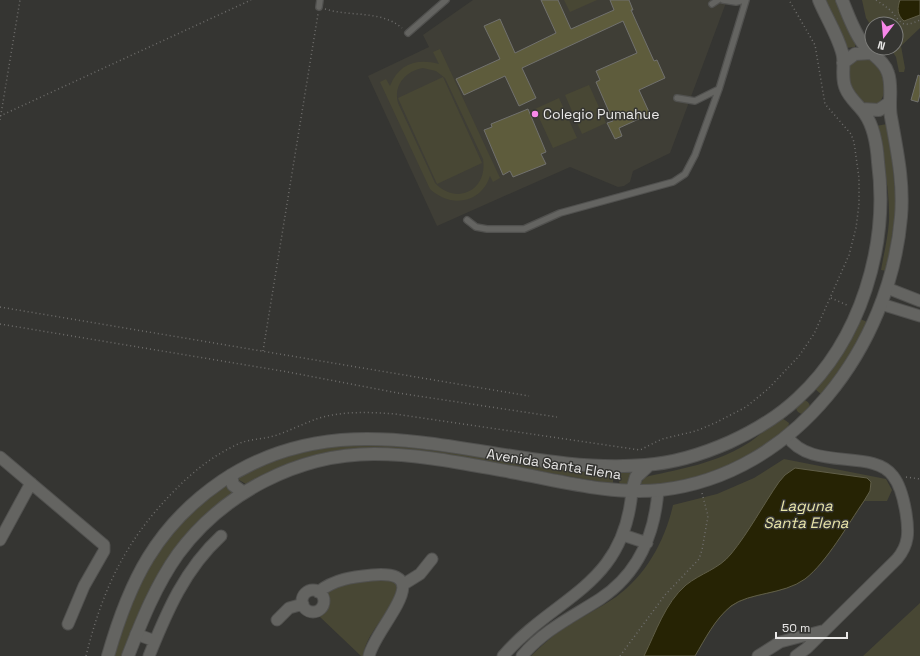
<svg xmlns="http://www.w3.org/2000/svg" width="920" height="656" viewBox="0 0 920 656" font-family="'Space Grotesk',sans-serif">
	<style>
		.built { fill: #3f3e36 }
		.green { fill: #484734; fill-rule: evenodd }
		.water { fill: #262304; stroke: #605e48 }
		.building { fill: #5e5c3c; stroke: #71716e }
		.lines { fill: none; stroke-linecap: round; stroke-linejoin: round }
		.lane-casing { stroke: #51514f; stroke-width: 8 }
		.street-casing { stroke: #51514f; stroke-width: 13 }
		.secondary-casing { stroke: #51514f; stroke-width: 14 }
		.path { stroke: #6f6e6c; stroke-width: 1.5; stroke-dasharray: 1 3; stroke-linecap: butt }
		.lane { stroke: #646461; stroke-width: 5.5 }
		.street { stroke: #646461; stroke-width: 11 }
		.secondary { stroke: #646461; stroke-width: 12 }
		.poi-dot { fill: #f888ea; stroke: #353532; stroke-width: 1.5 }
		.labels { text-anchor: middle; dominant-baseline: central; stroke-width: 3; stroke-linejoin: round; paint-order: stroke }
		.poi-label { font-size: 14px; fill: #e9e8e7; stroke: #353532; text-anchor: start }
		.street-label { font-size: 14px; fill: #e9e8e7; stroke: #353532 }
		.water-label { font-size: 15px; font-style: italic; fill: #e9e5a9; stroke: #353532 }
	</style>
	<rect width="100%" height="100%" fill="#353532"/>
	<!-- built -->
	<path class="built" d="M473,0H727L670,153L633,171L630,182L624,186L618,187L570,167L437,226L368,76L429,47L423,35Z"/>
	<!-- green -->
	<path class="green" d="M564,0H597L570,12Z
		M824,0H837L855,42V47L846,48Z
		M862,0H920V28L901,46L905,68L904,72H899L896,57L890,48H896V24H872V27L866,18Z
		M440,49L500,178L493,182L490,176C481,204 450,208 430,189L380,82L386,79L390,86C399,64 416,58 439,64L433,52ZM423,68L436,71L445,78L483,159C488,190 457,206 435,183L398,103C393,85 406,71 423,68Z
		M868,58C884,68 891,90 878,104C874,104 868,105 865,104C850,98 848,77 849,64L853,59Z
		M443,77L482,163L437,184L398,98Z
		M589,85L606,123L582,134L565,95Z
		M559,98L577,138L553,148L535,109Z
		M887,124L891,145L896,206L887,271L881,270C884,253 888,237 889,221C890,188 883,158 876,126Z
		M860,319L870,323L835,379L821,394L815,389L817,386Z
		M796 407a7 7 0 1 1 14 0a7 7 0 1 1-14 0Z
		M782,418L789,423L788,428C746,460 695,489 640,485L644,478L649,476C682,469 715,463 745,445C758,438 768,425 782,418Z
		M357,443L413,448L613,473V484L477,460L351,450L303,458L246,484L239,480V478L263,464L305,450Z
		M784,459L886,479L892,490L887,501H864C848,524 827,562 805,579C783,596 750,592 731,607C715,619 705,639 695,656H531C542,645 553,635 566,627C583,616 600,608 616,597C646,575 665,541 673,505L717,494L754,478Z
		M635,472L630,477L627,485L619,486L620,473Z
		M228,485L234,492C172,539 148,584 123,656H113C130,600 148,554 192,513C203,503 214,492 228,485Z
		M378,579L391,581L397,585C397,610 367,628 363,656H361L319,616L327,604V591L334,585Z
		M920,603V656H863Z"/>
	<!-- water -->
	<path class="water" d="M900,0H920V15L904,21C897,15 897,8 900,0Z
		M795,468L867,478L871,482L870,491L864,501C848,524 827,562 805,579C783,595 750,592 731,606C715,619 705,639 695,656H644C656,632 665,603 686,585C701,573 719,569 731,554C749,532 763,505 779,482L785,475Z"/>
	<!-- building -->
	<path class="building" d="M541,0H558L571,29L614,10L610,0H629L633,10H631L654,61L657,60L665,78L639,90L650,114L619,128L622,136L615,139L607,123L613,121L596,82L600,80L596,71L637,53L623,21L522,68L536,98L519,106L505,76L464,95L456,79L500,59L484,26L500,19L515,53L556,33Z
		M918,75L920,76V94L918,102L911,100Z
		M528,109L546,152L541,154L546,164L513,177L510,171L503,175L484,130L492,127L491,124Z"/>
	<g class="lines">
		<!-- lane casing -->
		<g class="lane-casing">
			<path id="lane" d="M723,0L736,2L744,0
				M712,4L718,0
				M319,7L320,0
				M408,33L446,0
				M677,98L695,101L719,89L746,0
				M467,220L476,227L487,229H524L560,213L673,182L685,174L695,155L719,89"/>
		</g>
		<!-- street casing -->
		<g class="street-casing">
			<path id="street" d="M887,288L920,301
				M881,304L920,316
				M787,436C811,472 873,448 893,476C901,486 904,501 906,513C909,532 909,545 897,559L807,648L796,656
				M0,457L104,545V551L84,586L68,624
				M623,535L647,543
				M0,540L31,483
				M404,584L420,574L432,559
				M302 601a11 11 0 1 1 22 0a11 11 0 1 1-22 0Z
				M318,592C335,579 352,577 372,575C440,569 375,627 369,656
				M277,620L289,608L303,604
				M136,634L155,641
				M149,656C167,611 185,569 221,536
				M503,656C556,595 624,587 632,491
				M522,656C544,630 572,617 600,599C638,574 655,534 658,490
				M758,656L780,642L822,631"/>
		</g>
		<!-- secondary casing -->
		<g class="secondary-casing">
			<path id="secondary" d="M843,63L855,54L871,53
				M862,109L879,110L889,103
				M231,475L233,485L244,493
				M632,491L636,477L649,465
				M108,656C129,582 156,526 222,481C358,390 499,477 645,465C674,463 703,454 730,442C754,431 779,416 798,398C861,340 889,245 878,162C877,146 874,127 865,114C859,105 850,99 846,89C840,77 846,64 842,52C837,34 826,17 819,0
				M128,656C142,620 156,585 178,554C223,493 298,454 374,454C420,454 466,464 511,472C561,481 611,495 661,490C796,474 890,346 901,217C904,182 897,151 891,117C888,103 893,87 888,73C884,60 872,56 864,45C854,33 848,14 842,0"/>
		</g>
		<!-- path -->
		<path class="path" d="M876,0C882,4 887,7 892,12C902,24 902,28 920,20
			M325,9C351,17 381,10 402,28
			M0,116L251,0
			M0,120L20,0
			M831,298L849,306
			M0,307L529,396
			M0,324L288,372L398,393L557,417
			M263,351L318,14
			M906,477L920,479
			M86,656C103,587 127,538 177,488C195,470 213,456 236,445C249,438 263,440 277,435C291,430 305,423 319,418C344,411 370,412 395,414L640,450L662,439L696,431L715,423L746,407L768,389L799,356L814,334L849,255L856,228L859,204V178L854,142L851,134L825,104L815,45L789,0
			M620,656L665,595L699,559L702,550L708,516L702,493"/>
		<!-- lane -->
		<use href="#lane" class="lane"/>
		<!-- street -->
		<use href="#street" class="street"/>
		<!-- secondary -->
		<use href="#secondary" class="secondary"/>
	</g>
	<!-- markers -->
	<circle class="poi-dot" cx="535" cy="114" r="4"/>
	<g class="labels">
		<!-- poi labels -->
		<g class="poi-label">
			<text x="543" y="114">Colegio Pumahue</text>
		</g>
		<!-- street labels -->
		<g class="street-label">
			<text transform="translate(554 464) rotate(9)">Avenida Santa Elena</text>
		</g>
		<!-- water labels -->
		<g class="water-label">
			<text x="806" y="505">Laguna<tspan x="806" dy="17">Santa Elena</tspan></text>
		</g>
	</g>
	<!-- north arrow -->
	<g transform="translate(884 36) rotate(196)"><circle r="19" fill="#353532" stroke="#7d7d7a"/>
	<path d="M0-3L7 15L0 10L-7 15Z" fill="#f888ea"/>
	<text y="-6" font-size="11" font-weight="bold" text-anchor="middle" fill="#e9e8e7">N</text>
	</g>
	<!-- scale -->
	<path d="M776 632v6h71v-6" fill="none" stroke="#e9e8e7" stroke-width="2"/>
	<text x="782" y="632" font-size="12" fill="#e9e8e7" stroke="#353532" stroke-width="3" paint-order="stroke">50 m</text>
</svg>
